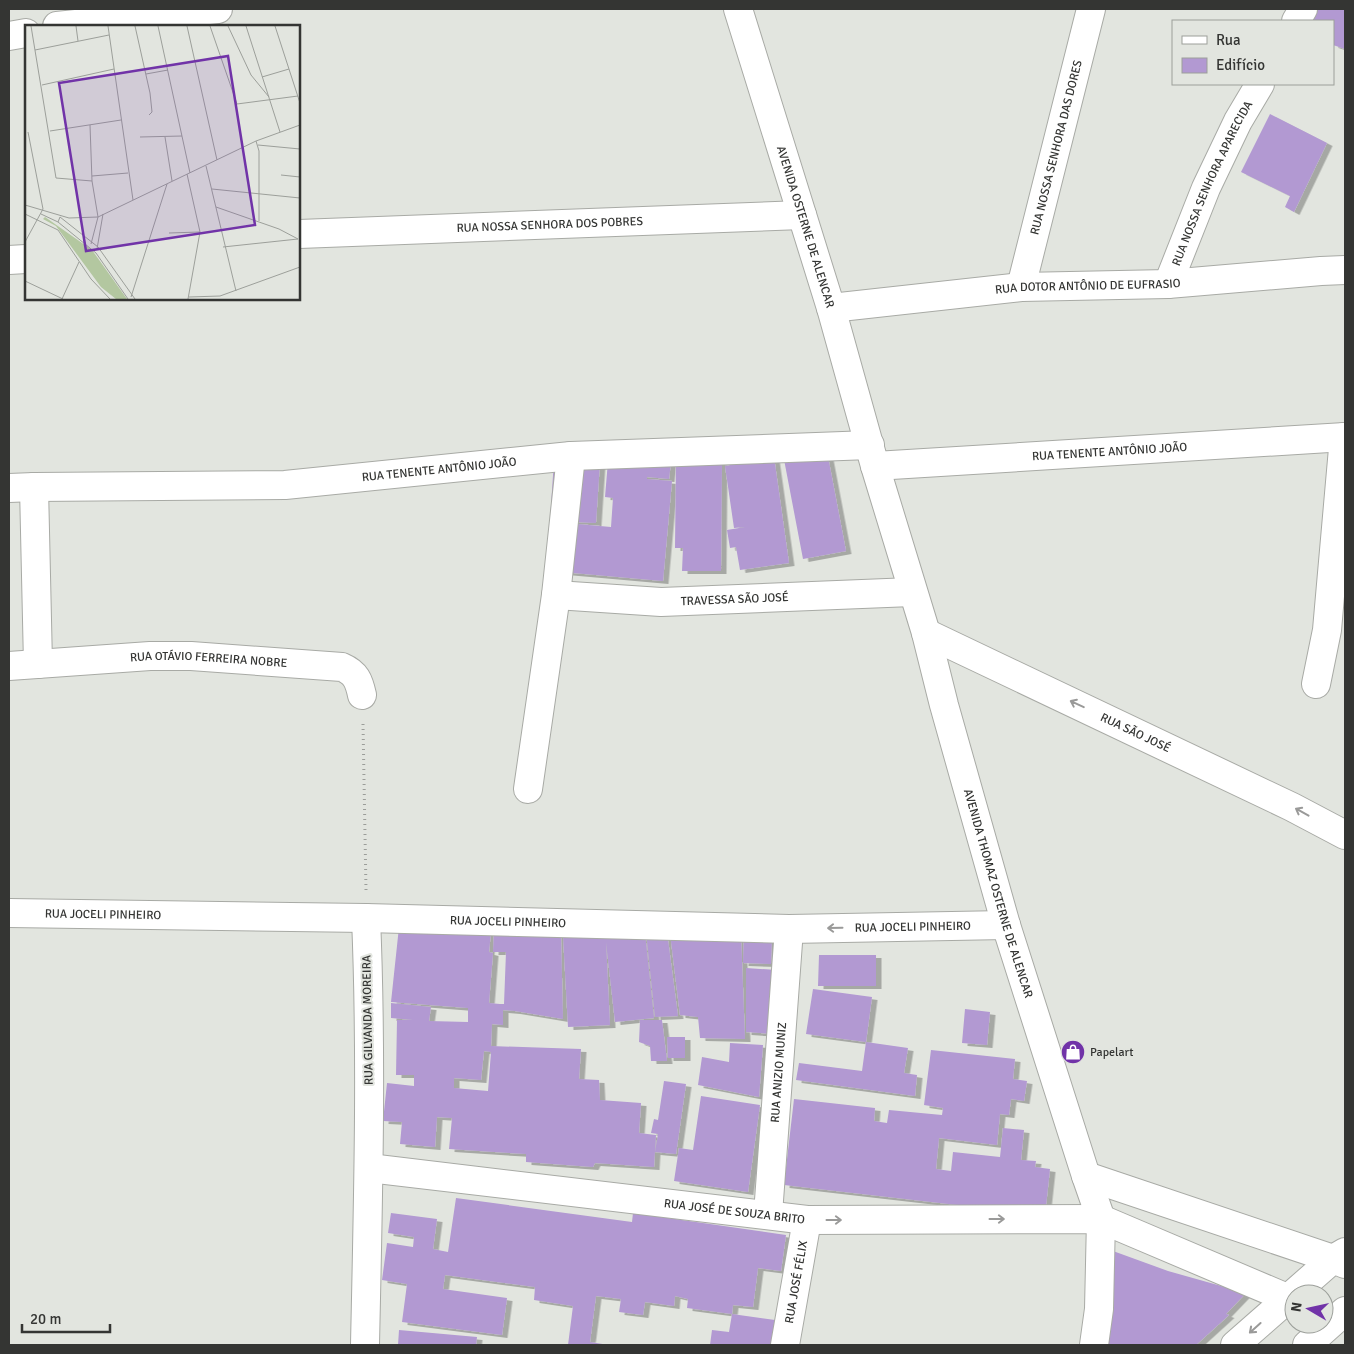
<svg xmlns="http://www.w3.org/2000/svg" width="1354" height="1354" viewBox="0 0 1354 1354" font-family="Signika,sans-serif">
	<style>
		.building { fill: #b299d2; fill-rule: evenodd; filter: url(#shadow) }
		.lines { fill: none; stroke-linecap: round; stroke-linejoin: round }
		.minor-casing { stroke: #a8aaa5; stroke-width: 30 }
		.secondary-casing { stroke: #a8aaa5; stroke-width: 30 }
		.trunk-casing { stroke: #a8aaa5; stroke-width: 30 }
		.path { stroke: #9b9d99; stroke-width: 3; stroke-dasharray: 1 4; stroke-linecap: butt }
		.minor { stroke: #fff; stroke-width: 28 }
		.secondary { stroke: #fff; stroke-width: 28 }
		.trunk { stroke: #fff; stroke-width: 28 }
		.oneway { stroke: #9a9a99 }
		.labels { text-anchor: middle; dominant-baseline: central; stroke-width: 4; stroke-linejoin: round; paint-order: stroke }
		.street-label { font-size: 12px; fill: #343533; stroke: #e2e5df }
		.poi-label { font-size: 12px; fill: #343533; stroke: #e2e5df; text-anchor: start }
		.inset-road { fill: none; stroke: #9c9f9a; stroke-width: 1 }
		.view { fill: #7133a8; fill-opacity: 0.15; stroke: #7133a8; stroke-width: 2.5 }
		.inset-edge { fill: none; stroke: #343533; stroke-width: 2.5 }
	</style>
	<defs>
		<filter id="shadow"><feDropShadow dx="5.5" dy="3" stdDeviation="0" flood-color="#0004"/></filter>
	</defs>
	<rect width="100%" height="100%" fill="#e2e5df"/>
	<!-- building -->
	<path class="building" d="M1315,9H1345V49L1333,45V21H1311Z
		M1270,114L1327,143L1294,212L1285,207L1290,196L1241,172Z
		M825,441L846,551L803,559L782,449Z
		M672,454L669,479L647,477V479L672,481L663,581L551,571L555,522L611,527L613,498L605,497L608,461Z
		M774,457L789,563L740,570L736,547L730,548L727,530L745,527L734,528L725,466Z
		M676,459H722L721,571H682L683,548H675Z
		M554,460L600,462L596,523L550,521Z
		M399,927L491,932L489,952L493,953L489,1003L500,1004H504L506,952H493L494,932L518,933L539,937L540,933L561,935L563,1019L515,1011L503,1010V1025L492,1024L491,1046L581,1049L579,1079L599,1080L600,1100L641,1103L639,1133L656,1135L654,1167L595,1163L593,1167L526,1162V1154L449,1149L452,1118L437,1117L435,1147L400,1144L402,1122L383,1121L387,1083L414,1086V1075H396L397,1020H413L391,1018V1003L431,1007L429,1021L468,1022V1008L391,1002ZM484,1051L491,1052L488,1091L454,1088V1078L481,1080Z
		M646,932H667L678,1016L655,1017Z
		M645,933L654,1018L615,1022L606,942L610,1025L568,1027L563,935Z
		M670,933L741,935L745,1039L700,1038L698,1017L680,1015Z
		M744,934L772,935L771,964L743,963Z
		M819,955H876V986H818Z
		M746,968L777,970L774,1034L746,1032Z
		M813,989L872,997L866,1042L806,1034Z
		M965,1009L990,1012L987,1045L962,1043Z
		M640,1020H662L667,1061H651L650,1046L639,1042Z
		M667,1037H685V1058H668Z
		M866,1042L908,1048L904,1073L917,1075L915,1096L796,1080L799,1063L862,1071Z
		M730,1043L763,1045L759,1097L698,1085L702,1057L729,1062Z
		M931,1050L1015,1059L1013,1079L1027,1081L1024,1101L1011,1099L1009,1115L1000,1114L997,1145L939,1138L936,1169L951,1171L953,1152L1000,1157L1003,1128L1024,1130L1021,1160L1036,1161L1035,1167L1050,1169L1045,1215L784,1185L794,1099L875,1108L874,1121L887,1123L889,1110L942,1115L943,1108L924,1105Z
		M664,1081L686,1084L676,1154L655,1152L658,1134L651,1133L654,1119L658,1120Z
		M701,1096L760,1105L748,1192L674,1181L679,1148L693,1150Z
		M456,1198L632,1222L633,1213L786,1235L781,1271L758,1268L753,1307L733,1305L732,1314L687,1308L688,1299L675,1296L674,1306L645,1302L643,1315L619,1312L621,1299L596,1296L590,1342L609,1345H568L573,1306L534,1300L535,1287L445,1275L443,1289L507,1298L502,1335L402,1322L407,1284L382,1280L387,1243L413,1247L414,1237L388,1233L391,1213L437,1219L433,1249L448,1252Z
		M1113,1251L1168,1271L1246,1293L1226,1314L1229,1315L1196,1345H1103Z
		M732,1314L775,1320L771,1345H710L712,1330L729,1332Z
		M399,1330L477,1337L476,1345H398Z"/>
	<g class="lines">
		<!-- minor casing -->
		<g class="minor-casing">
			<g id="minor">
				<path d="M1296,21L1303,9"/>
				<path d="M57,26L218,9"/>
				<path d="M9,36L26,33"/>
				<path id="s1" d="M299,234L802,215"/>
				<path d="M9,260L26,259"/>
				<path id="s2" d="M1168,284L1206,188L1238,121L1260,84"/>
				<path id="s3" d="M1021,287L1091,9"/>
				<path id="s4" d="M831,308L1021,287L1168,284L1321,271L1345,270"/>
				<path id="s5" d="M875,466L1345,437"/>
				<path d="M34,487L38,664"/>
				<path id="s6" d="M9,488L34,487L285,485L571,456L870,445"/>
				<path id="s7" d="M556,595L661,602L912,592"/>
				<path id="s8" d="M926,633L1292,807L1345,835"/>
				<path id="s9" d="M9,666L150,656H191L342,667C356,673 359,681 362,695"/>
				<path d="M1316,684L1327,630L1344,437"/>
				<path d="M528,789L556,595L571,456"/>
				<path id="s10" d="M9,913L366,918L789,929L1006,925"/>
				<path id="s11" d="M369,1168L807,1220L1101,1219L1294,1301"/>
				<path d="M1086,1176L1333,1259L1345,1264"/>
				<path id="s12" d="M768,1214L789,929"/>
				<path d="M365,1345C368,1203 372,1060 366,918"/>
				<path id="s13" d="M785,1345L807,1220"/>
			</g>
		</g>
		<!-- secondary casing -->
		<g class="secondary-casing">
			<path id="secondary" d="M1235,1345L1333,1259L1345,1252
				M1307,1345L1345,1311"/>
		</g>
		<!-- trunk casing -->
		<g class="trunk-casing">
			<g id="trunk">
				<path id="s14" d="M738,9L831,308L875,466L926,633L944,705L1006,925L1086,1176L1101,1219L1099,1309L1094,1345"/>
			</g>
		</g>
		<!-- path -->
		<path class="path" d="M363,724L366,890"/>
		<!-- minor -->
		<use href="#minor" class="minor"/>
		<!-- secondary -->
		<use href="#secondary" class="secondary"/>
		<!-- trunk -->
		<use href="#trunk" class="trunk"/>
	</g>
	<!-- one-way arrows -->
	<defs><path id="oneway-shaft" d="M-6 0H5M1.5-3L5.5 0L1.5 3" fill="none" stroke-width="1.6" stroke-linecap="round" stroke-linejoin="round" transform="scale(1.25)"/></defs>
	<g class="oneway">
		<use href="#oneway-shaft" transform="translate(1077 704) rotate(-155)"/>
		<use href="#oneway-shaft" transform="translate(1302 812) rotate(-151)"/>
		<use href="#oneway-shaft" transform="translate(835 928) rotate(179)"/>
		<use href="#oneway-shaft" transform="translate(997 1219)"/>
		<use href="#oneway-shaft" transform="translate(834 1220)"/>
		<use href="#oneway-shaft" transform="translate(1255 1328) rotate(138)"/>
	</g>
	<!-- icons -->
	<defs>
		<g id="shop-disc" transform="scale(1.25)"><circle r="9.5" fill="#7133a8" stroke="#e2e5df"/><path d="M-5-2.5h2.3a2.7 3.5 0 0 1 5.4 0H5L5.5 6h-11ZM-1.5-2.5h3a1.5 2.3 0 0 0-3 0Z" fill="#fff"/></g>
	</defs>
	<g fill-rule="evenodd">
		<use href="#shop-disc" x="1073" y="1052"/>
	</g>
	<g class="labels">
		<!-- street labels -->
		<g class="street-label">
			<text stroke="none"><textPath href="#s3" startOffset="144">RUA NOSSA SENHORA DAS DORES</textPath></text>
			<text stroke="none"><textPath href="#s2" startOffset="110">RUA NOSSA SENHORA APARECIDA</textPath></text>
			<text stroke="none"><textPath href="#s1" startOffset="251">RUA NOSSA SENHORA DOS POBRES</textPath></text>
			<text stroke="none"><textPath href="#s14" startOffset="228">AVENIDA OSTERNE DE ALENCAR</textPath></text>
			<text stroke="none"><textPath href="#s4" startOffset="258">RUA DOTOR ANTÔNIO DE EUFRASIO</textPath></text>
			<text stroke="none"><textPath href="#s5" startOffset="235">RUA TENENTE ANTÔNIO JOÃO</textPath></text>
			<text stroke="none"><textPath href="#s6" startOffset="431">RUA TENENTE ANTÔNIO JOÃO</textPath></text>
			<text stroke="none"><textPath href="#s7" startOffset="179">TRAVESSA SÃO JOSÉ</textPath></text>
			<text stroke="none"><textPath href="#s9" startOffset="200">RUA OTÁVIO FERREIRA NOBRE</textPath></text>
			<text stroke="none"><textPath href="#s8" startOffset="232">RUA SÃO JOSÉ</textPath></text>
			<text stroke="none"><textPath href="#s14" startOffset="922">AVENIDA THOMAZ OSTERNE DE ALENCAR</textPath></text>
			<text stroke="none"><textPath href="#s10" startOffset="94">RUA JOCELI PINHEIRO</textPath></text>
			<text stroke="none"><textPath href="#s10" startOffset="499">RUA JOCELI PINHEIRO</textPath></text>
			<text stroke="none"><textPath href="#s10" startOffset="904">RUA JOCELI PINHEIRO</textPath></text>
			<text transform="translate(368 1020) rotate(-91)">RUA GILVANDA MOREIRA</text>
			<text stroke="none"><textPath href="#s12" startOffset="142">RUA ANIZIO MUNIZ</textPath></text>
			<text stroke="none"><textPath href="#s11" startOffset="368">RUA JOSÉ DE SOUZA BRITO</textPath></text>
			<text stroke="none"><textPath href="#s13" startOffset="64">RUA JOSÉ FÉLIX</textPath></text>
		</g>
		<!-- poi labels -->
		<g class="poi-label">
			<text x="1090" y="1052">Papelart</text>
		</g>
	</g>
	<!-- overview -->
	<g transform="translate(25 25)">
		<rect width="275" height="275" fill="#e2e5df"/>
		<path d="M20,192L67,225L102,274H91L76,262L31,201L18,194Z" fill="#b3c7a0"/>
		<path class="inset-road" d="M6,1L31,153L67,156M51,1L53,16M83,1L108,175M110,1L125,68L127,87L124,90M133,1L165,148M162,1L192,135M185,1L212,79L273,71M203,1L226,50L244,72M221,1L255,107M250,1L275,78M10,25L84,10M121,49L143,45M237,52L264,44M17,60L89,44M65,100L67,156L73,192L66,219M25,106L96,95M115,112L157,111M140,112L147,156M231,116L234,126V196M233,120L275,124M181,141L211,266M162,149L175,207L163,274M256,150L275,152M67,151L103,148M187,164L275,173M0,180L44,193L73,192L231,116L275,100M191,182L254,204L273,214M0,189L33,205L66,254L85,274M16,189L33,197L35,192M35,192L73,222L110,274M33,197L71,228L103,274M144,208L175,207M0,217L18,184L3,107M198,222L273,214M72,224L78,189M0,256L38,274M106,272L142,159M164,272L195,271L275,242M37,274L54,237"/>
		<path class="view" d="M203,31L230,200L61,226L34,58Z"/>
		<rect width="275" height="275" class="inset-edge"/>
	</g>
	<!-- border -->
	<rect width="1354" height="1354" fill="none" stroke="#343533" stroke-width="20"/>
	<!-- legend -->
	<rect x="1172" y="20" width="162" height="65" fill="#e2e5df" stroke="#9c9f9a"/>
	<rect x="1182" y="36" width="25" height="8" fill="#ffffff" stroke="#9c9f9a"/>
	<text x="1216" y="45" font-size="15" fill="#343533">Rua</text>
	<rect x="1182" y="58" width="25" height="15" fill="#b299d2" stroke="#9c9f9a"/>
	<text x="1216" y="70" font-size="15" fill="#343533">Edifício</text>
	<!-- north arrow -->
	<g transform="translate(1309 1309) rotate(279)"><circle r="24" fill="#e2e5df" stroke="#9c9f9a"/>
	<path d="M0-4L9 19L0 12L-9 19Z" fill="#7133a8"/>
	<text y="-8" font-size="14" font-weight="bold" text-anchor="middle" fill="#343533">N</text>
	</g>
	<!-- scale -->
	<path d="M22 1324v8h88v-8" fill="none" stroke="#343533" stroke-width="2.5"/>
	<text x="30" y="1324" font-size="15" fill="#343533" stroke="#e2e5df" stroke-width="4" paint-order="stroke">20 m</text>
</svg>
